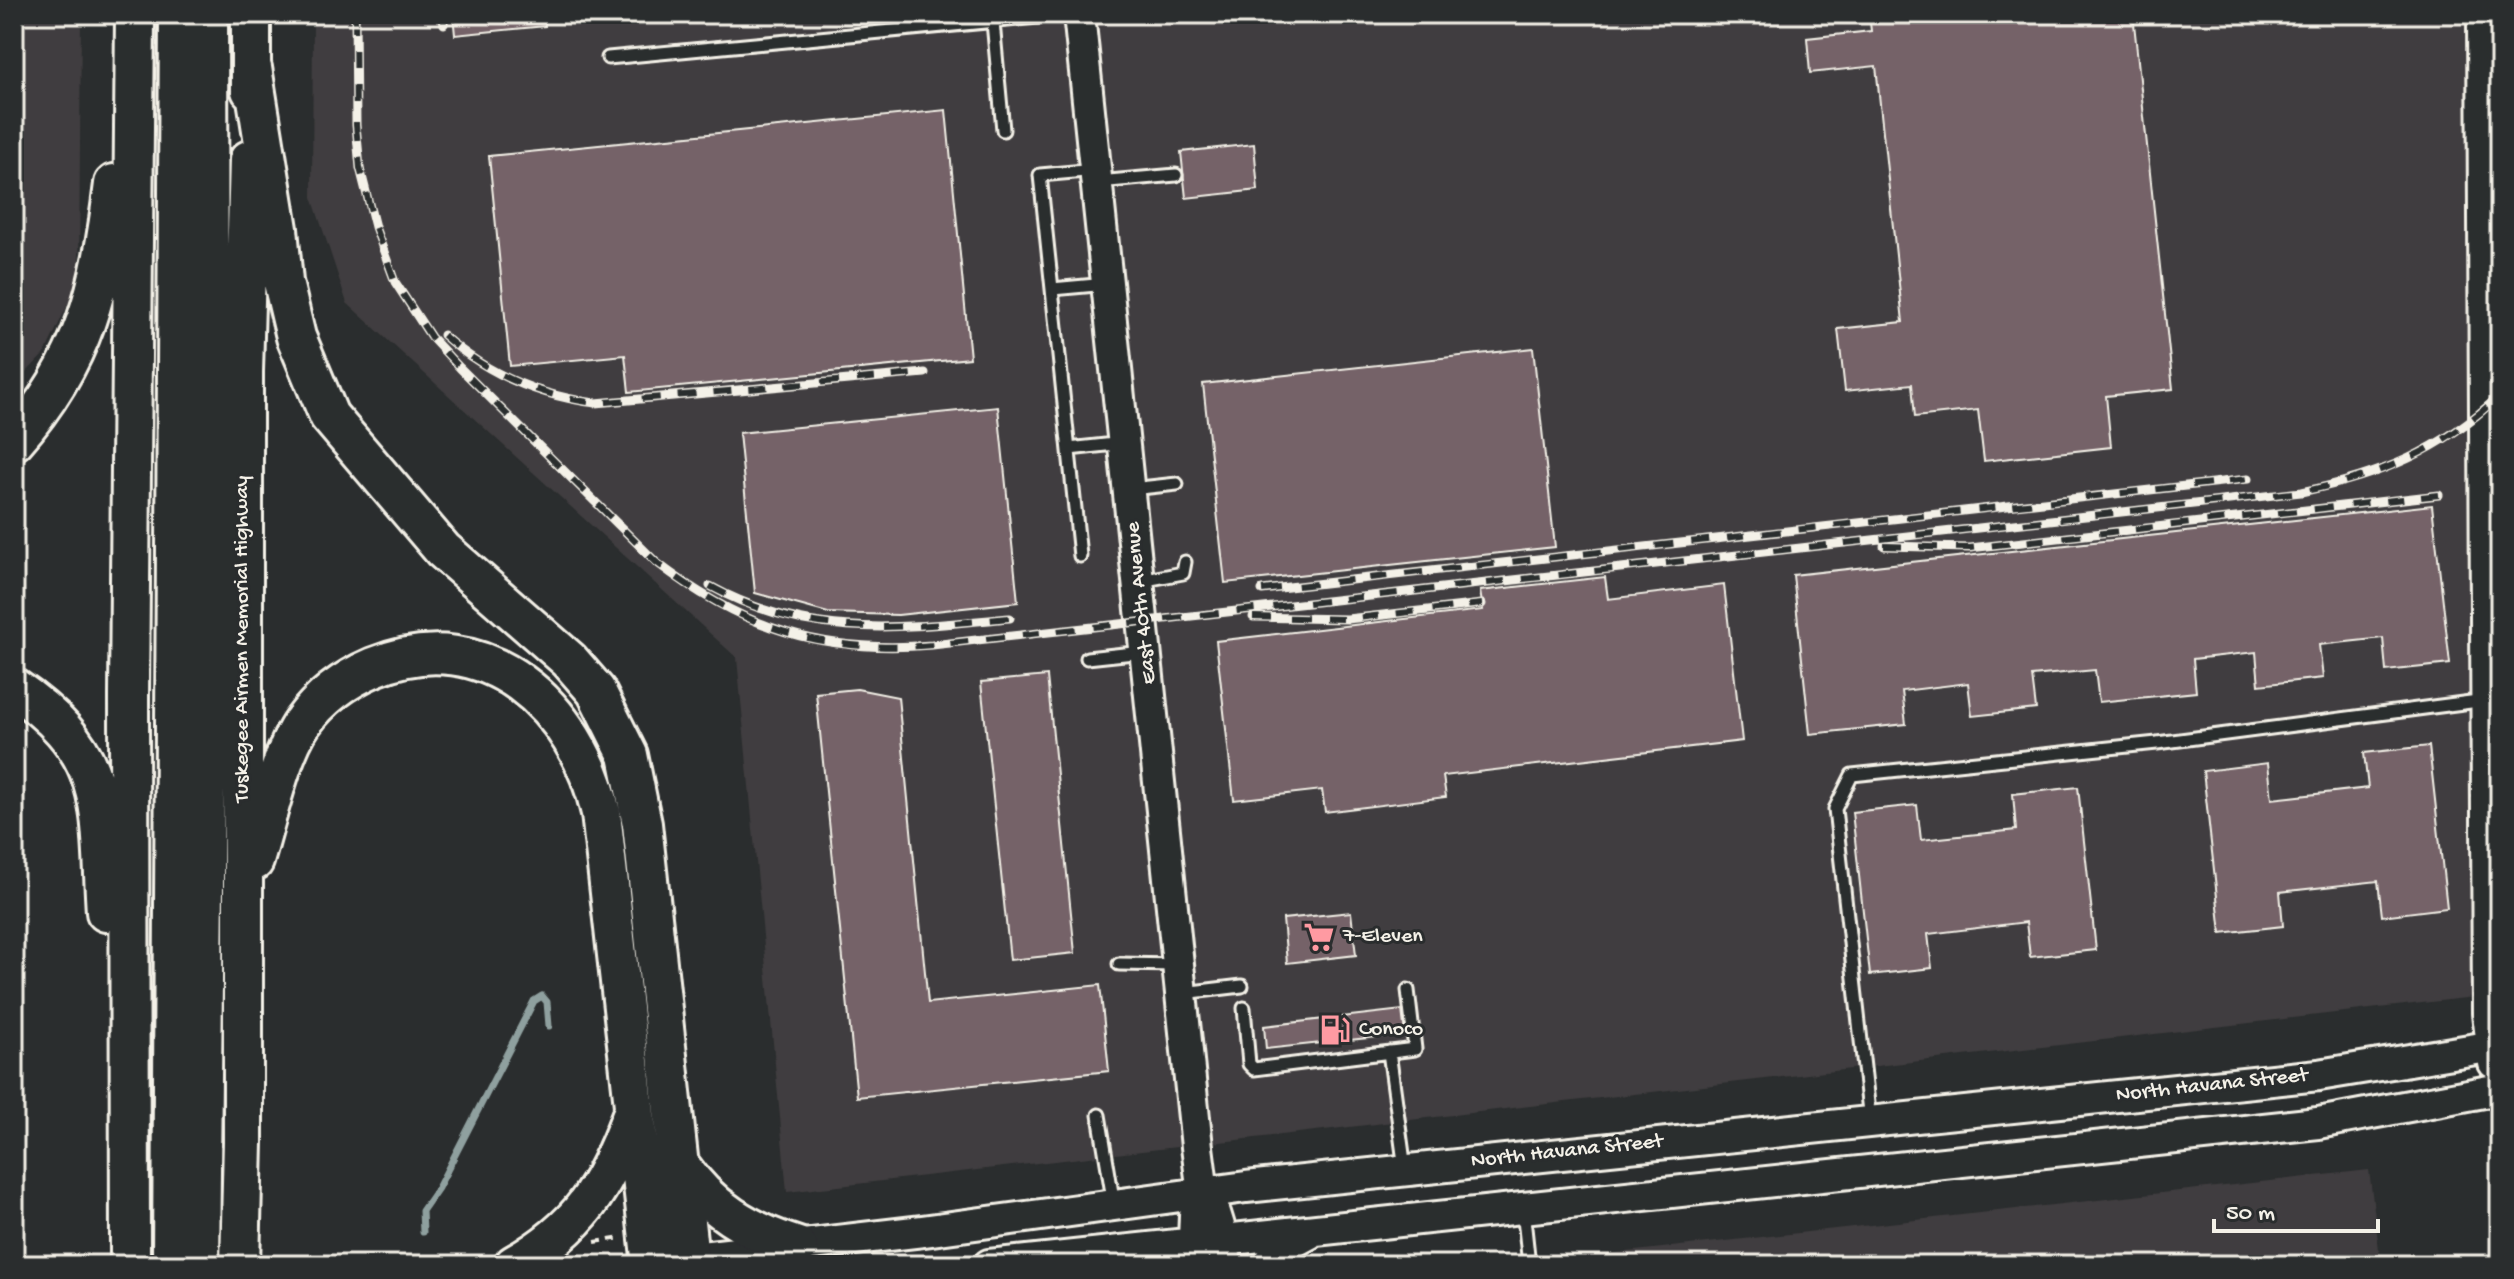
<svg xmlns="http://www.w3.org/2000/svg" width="2514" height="1279" viewBox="0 0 2514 1279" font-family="'Gochi Hand',sans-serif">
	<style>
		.built { fill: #403d3f }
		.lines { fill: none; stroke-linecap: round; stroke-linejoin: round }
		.stream { stroke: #8fa09f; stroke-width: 7 }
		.building { fill: #746268; stroke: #f4f1e8; stroke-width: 2 }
		.lane-casing { stroke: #f4f1e8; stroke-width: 17 }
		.secondary-casing { stroke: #f4f1e8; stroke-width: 36 }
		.highway-casing { stroke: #f4f1e8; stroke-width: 44 }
		.path { stroke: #f4f1e8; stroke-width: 4; stroke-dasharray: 8 6; stroke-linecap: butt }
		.lane { stroke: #2a2d2e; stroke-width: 11 }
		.secondary { stroke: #2a2d2e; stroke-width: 30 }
		.highway { stroke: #2a2d2e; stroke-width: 38 }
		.rail-casing { stroke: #f4f1e8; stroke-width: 9 }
		.rail { stroke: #2a2d2e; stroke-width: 6; stroke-dasharray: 18; stroke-linecap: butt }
		.labels { text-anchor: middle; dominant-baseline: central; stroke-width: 6; stroke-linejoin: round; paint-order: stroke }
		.street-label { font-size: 22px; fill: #f4f1e8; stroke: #2a2d2e }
		.poi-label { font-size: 22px; fill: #f4f1e8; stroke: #2a2d2e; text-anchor: start }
	</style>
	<rect width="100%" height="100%" fill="#2a2d2e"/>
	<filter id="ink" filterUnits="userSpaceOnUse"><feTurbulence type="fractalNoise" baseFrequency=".0125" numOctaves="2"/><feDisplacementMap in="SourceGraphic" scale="16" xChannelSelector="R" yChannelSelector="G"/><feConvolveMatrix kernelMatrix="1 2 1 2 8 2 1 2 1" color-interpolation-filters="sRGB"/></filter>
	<g filter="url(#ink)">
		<!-- built -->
		<path class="built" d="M14,14H81L79,281L45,353L14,385Z
			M313,14H2495L2500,994L787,1192L737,658L347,303L312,197Z
			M2369,1170L2381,1265H1509Z"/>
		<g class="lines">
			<!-- stream -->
			<path class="stream" d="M423,1232L422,1211L438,1188L534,1001L542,996L547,1002L549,1026"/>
		</g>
		<!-- building -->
		<path class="building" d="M453,14H545V26L455,35Z
			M1869,14H2133L2173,389L2106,396L2111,447L1984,461L1978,410L1915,417L1912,384L1845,391L1838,329L1903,322L1876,66L1810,73L1807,38L1871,31Z
			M946,110L970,358L629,392L625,355L510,366L489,156Z
			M1254,144L1258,190L1186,198L1181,152Z
			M1533,348L1555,547L1225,583L1203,384Z
			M998,407L1018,602L898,615L828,613L755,593L739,433Z
			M2432,505L2450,664L2386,671L2383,638L2319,645L2323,678L2259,685L2256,652L2193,659L2196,692L2099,702L2095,670L2032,676L2036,709L1972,716L1968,683L1902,691L1906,724L1810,734L1793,575Z
			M1605,577L1608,599L1724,585L1742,741L1443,776L1446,797L1325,812L1322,790L1234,800L1216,641L1483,610L1480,591Z
			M1047,676L1075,953L1010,960L981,682Z
			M857,689L898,697L928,1003L1100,985L1109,1071L857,1097L816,693Z
			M2429,746L2447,908L2382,916L2378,881L2280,892L2283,926L2221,933L2203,771L2268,763L2272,799L2368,788L2364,753Z
			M2078,787L2096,950L2030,957L2026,922L1928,934L1932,968L1870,975L1852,812L1917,805L1921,840L2016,830L2013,794Z
			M1351,912L1356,955L1287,963L1283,919Z
			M1402,1010L1405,1034L1266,1049L1264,1026Z"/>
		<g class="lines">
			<!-- lane casing -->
			<g class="lane-casing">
				<path id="lane" d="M993,22L1003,130
					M608,58L1070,14
					M1098,182L1176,175
					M1052,289L1107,284
					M1069,449L1124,443
					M1131,489L1177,484
					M1080,556L1040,175L1096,170
					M1140,581L1183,573L1185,562
					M1087,658L1143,652
					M1119,964L1177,965
					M1183,993L1242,986
					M1244,1008L1249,1064L1254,1069L1415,1049L1408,990
					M1389,1052L1405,1169
					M1099,1115L1114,1205
					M1870,1121L1835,809L1852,775L2157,743L2486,700
					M1523,1209L1529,1265"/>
			</g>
			<!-- secondary casing -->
			<g class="secondary-casing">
				<path id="secondary" d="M1079,14L1197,1147L1203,1193L1214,1210L1223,1239L1226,1265
					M2483,14L2488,1013L2494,1063
					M667,1261L923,1231L1246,1187L2319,1075L2500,1045
					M989,1265L2318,1123L2500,1089
					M1193,1265L1195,1215L1203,1193
					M1267,1265L1286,1246L1310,1233"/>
			</g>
			<!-- highway casing -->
			<g class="highway-casing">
				<path id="highway" d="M251,14V90
					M252,68L278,229L283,282L296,337L329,416L443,550L569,660L596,691L628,755L642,824L689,1259L686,1265
					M14,441C85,361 101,288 114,184
					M14,688C111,754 99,805 106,912
					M254,861C266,823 280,754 302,723C320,698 346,679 374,667C486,621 578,707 601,813L652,1265
					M679,1164C710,1209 748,1231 798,1247
					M130,1265L129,696L135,14
					M172,1265L179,14
					M200,1265L209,410L208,14
					M240,1265L243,1142V372L249,160
					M514,1265C580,1228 605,1187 631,1117"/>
			</g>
			<!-- path -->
			<path class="path" d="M595,1242L621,1238"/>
			<!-- lane -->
			<use href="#lane" class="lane"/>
			<!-- secondary -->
			<use href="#secondary" class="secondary"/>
			<!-- highway -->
			<use href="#highway" class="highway"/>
			<!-- rail casing -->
			<g class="rail-casing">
				<path id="rail" d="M355,14L356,125L360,168L375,227L395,282L431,337L460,368L656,562C743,629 823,654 932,645L2301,492C2381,475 2440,452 2500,395
					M443,14L444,24
					M443,335C487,374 539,396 596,403L925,373
					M1884,546L1970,548L2439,495
					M710,586C810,641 901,628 1010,618
					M1262,590L2248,479
					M1253,617L1347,619L1482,604"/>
			</g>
			<!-- rail -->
			<use href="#rail" class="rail"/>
		</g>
	</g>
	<!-- icons -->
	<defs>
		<g id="supermarket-bare" transform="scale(2.4)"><path d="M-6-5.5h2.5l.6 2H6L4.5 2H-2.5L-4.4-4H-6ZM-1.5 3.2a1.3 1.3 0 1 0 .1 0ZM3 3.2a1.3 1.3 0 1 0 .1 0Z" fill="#ff9aa2" stroke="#2a2d2e" stroke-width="2.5" paint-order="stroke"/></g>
		<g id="fuel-bare" transform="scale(2.4)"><path d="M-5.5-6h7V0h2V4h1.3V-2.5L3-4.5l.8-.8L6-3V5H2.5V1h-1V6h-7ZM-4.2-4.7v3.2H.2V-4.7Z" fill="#ff9aa2" stroke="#2a2d2e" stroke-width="2.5" paint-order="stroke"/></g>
	</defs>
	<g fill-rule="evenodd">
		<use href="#supermarket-bare" x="1319" y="937"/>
		<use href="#fuel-bare" x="1335" y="1030"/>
	</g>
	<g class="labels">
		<!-- street labels -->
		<g class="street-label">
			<text transform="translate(1142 603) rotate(-96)">East 40th Avenue</text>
			<text transform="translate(243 639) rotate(-90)">Tuskegee Airmen Memorial Highway</text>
			<text transform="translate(2212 1086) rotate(-6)">North Havana Street</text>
			<text transform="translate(1567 1152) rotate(-6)">North Havana Street</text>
		</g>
		<!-- poi labels -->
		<g class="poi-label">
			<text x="1343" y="937">7-Eleven</text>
			<text x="1359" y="1030">Conoco</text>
		</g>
	</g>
	<!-- margin -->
	<rect width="2514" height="1279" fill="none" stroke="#2a2d2e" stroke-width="48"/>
	<rect x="24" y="24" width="2466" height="1231" fill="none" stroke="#f4f1e8" stroke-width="3" filter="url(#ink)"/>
	<!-- scale -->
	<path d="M2214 1219v12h164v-12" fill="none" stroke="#f4f1e8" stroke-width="4"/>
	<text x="2226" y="1219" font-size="24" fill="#f4f1e8" stroke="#2a2d2e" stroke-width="6" paint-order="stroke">50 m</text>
</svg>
